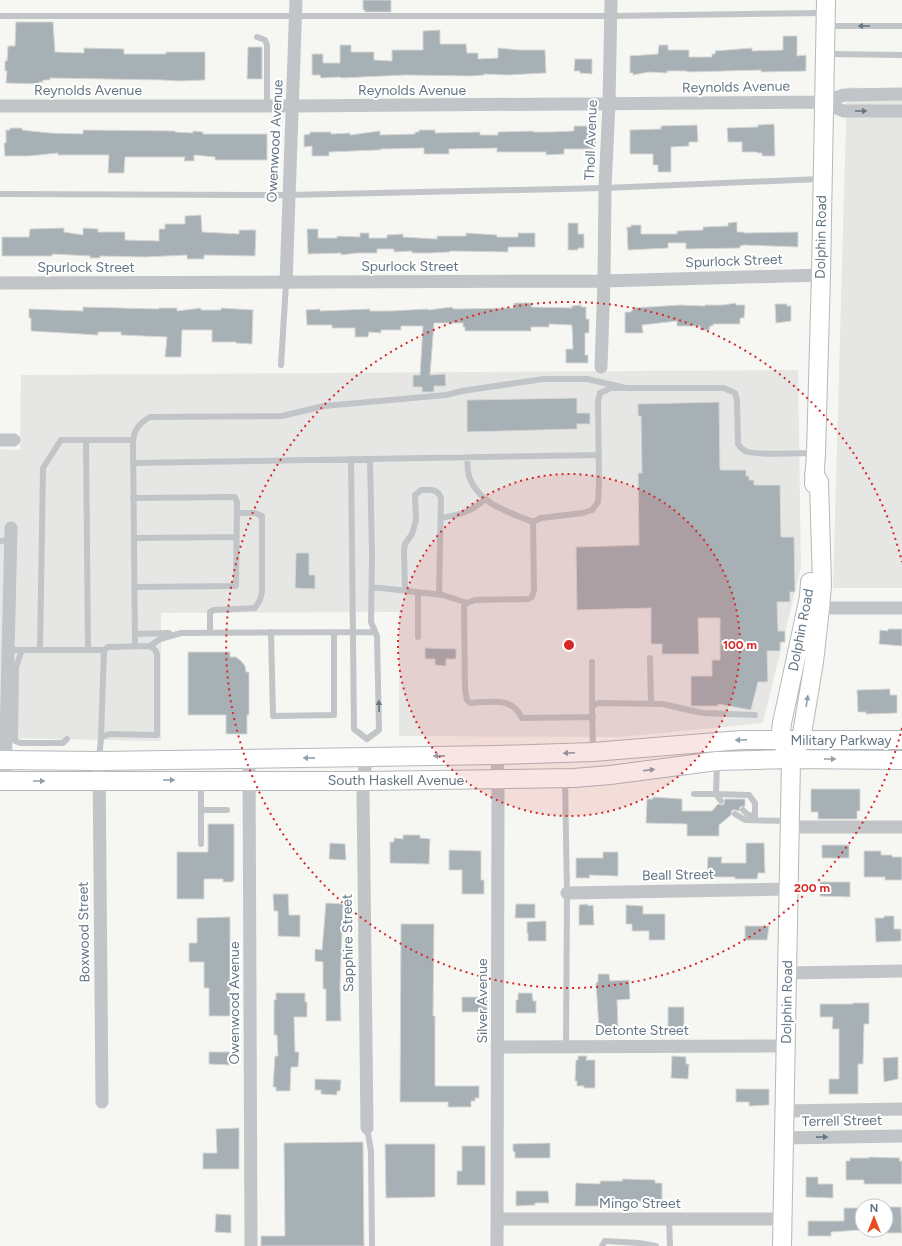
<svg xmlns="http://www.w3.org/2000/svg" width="902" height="1246" viewBox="0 0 902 1246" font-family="Figtree,sans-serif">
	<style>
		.built { fill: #e6e7e5 }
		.building { fill: #a7b0b5; stroke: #d7d7d4 }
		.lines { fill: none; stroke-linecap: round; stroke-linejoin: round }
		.secondary-casing { stroke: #b3b9bd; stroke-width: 20 }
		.service { stroke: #c1c5c8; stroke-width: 6 }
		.minor { stroke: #c1c5c8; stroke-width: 13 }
		.secondary { stroke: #fff; stroke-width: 18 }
		.oneway { fill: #647683 }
		.oneway2 { fill: #929fa8 }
		.ring { fill: none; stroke: #d62828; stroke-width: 2; stroke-dasharray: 2 4 }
		.labels { text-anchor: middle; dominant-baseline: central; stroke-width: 4; stroke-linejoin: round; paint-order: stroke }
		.street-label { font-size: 14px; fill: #647683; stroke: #fff }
		.centre { fill: #d62828; stroke: #fff; stroke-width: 2 }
		.ring-label { font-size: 12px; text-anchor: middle; font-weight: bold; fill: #d62828; stroke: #fff; stroke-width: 4; stroke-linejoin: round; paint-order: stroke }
	</style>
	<rect width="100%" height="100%" fill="#f6f6f2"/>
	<!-- built -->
	<path class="built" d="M847,87L902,90V588H833Z
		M798,370L801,567L763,723L621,737L399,736V612L161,613V741L0,738V449L20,450L21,375Z"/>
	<!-- building -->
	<path class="building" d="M363,0H391V12H365V10H363Z
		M16,22H53L55,52L84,53V48L124,49V54H166V52H205V80L179,81L162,80L50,78V80H43V82H39V84L6,83L7,71H5V61H7L8,46H15Z
		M440,30V44H466L467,53H478V59L498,58V48L520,50H545L546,73L507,75L484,74V75L472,76L405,75L341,78L340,77L321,78L320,75H312V54H323V63H340V45H351V52H374V60L392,61V50H423V31Z
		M783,36H797V56L806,55V71L761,72V70L687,72V71H667V73L649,72L633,75V73H630V56L658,54L659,45H668V50H689V57H712V54H715V51L752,48V51L783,50Z
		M248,47H262V79H247Z
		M575,59H592V74L580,73V71H574Z
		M774,124L775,156H762V153H757V152H742V142H728L727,128L758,127V125Z
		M697,125L698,142H689V146L671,147V172H658V165H653V154H630V130L661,129V126Z
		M574,126H595L596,149H564V154L546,155V152H497V148L449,149V154H424V148L380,149L381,150H377L329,152V156H312V146L304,147V135L310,134V132H331V134L350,133V135L380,131V135L415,134V132H419V130H435V133L480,132V135H498V132L533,131V132H551L574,131Z
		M10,128H22V130L49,133L83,134V130L175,131V132L193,133V131L203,132V134H267V160H215V157L194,155V161H184L185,157H125L124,173H108L109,155H58V153L29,156H5L4,143H6V130H10Z
		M201,215L202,232L239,234V230H256L255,256L204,255V259H187V255L146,257L100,256V258H90V256L52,254V256H2V237H29L30,229L64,228V232L83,235V228L98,229V232H125V240L159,241V229H165V224H185V216Z
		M737,222V232H744V233L798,232V247L744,245L740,246V248L686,249V243H668V248L628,250L627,227H631V225H641V234H677V231L703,230V227L728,226V223Z
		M568,223H578V234H584V248H578V250H568Z
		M307,229H318V238H337V236L360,237V233H369V238H387V235L403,234V237L437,239V236H466V233L497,235V237H518V233H535V247H508V252L450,251V252L429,253H412V251L394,252V249H377V253H357L341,255V253L308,254Z
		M514,303H532L531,307L572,308V306L581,305V307H586V319H589V333H585V355H588V363H566V349H573L572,325L549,324V327H531V331H465V327H463V323H434L430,375L445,374L446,386H434V392H422V387H413V375H420L423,326H401V330H381V333L369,332L368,337H355V328H332V325H307L306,310L320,309V311L370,309V311H390L428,309V310L452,307V308L455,309L514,308Z
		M736,303V305H745L744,318H740V324H713V326H710L709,330H700V326H677V321L642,325L643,333H625V312H631V311L633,310V308L680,305L705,306V305H723Z
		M775,304H787V306H791V321L776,323Z
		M83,307L159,309V308H177V311L201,308V310H221V308L253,310L252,344L236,343V342H212V330H182L181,357H165L167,337L121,335V332H98V335L31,331V318H29V309L83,311Z
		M577,398V413H590V424H577V429L467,432V400Z
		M719,402L720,470H746V476H749V480H754V485H780L781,537H794L795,592H790V602H777L778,631H785V642H780V651H767L768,682H758L751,710L718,704V706H691V676H712V660H720V618H698L699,654H662V644H651V608L577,610L576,547L639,545L638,473H642L641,416H638V404Z
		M296,553H309V575H315V589L295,588Z
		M888,629H902V646L879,644L880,630L888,631Z
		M425,648L456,649V659H446V666L435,665V659H425Z
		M188,652H230V657H236L241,661L245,666L246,672H249V715H247V734H226V715H188Z
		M890,689V695H897V713L866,714V712H858L857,690Z
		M811,789H860V811H857V819H818V812H811Z
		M653,797L682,799V811H712L718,804L721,805L724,804L725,799H745V806L740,807L739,811L735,810H732L731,815L719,825V836H687V824L646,823L647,799H653Z
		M208,824H234V880H233V882H223V879H204V899H177V852H208Z
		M403,835H420V838L430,839L429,864L390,863V842H394V838L403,839Z
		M330,843L345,844L346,860L329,859Z
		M746,843H764L765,873H758L757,879H735V877H707L708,857H722L721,863H746Z
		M822,845H849V858H822Z
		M449,850L481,851V880H484V894H462V870H449Z
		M864,851H881V855H892V857H902V880H885V877H864Z
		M603,852H618V876L589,875L590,878H576V858H603Z
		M820,882H850V897L820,896Z
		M273,894H288L289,915H300V937L278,936V911H274Z
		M326,903L343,904L340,985L341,1021H326V989H323V962L315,961V949L322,950Z
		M516,904H535V918H515Z
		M588,904V906L593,905L594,925H579V905Z
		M626,905L643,906V914H665V940H649V931H632V924H626Z
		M884,916H894V929H901V941L876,942L875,918H884Z
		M230,917V1016H209V988H204V962H189V943H197V918Z
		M546,921V941H528V933H527V922Z
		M401,924H434L433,1016H435V1086H479V1098H475V1101H471V1107H448V1102H400Z
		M745,926H769L767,940H745Z
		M598,974H609L610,981L629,980L630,999L617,1000L618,1028L599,1029L596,983L598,982Z
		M276,993H305V1002H307V1017H294L295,1052H299L298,1067H291L290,1091H276V1087H273L275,1056H278L277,1035H274V1000H276Z
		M518,993H532L533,1001H536V1013H516V1000H518Z
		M462,997H484V1000H487V1012H462Z
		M853,1003H869V1024H864L863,1064H858V1094H829V1079H839V1029H832L833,1017H820V1004H853Z
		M668,1007H684V1029H680V1033H671V1030H668Z
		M209,1052H230V1065L209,1064Z
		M578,1056H587L586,1060H595V1088H584V1086H577V1081H575L576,1060H578Z
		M672,1056L686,1057V1064H689L688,1079L671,1078Z
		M898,1057V1079L884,1082L883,1058Z
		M315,1079L341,1080L340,1091H337V1095L321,1094V1090H315Z
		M736,1089H769V1105L749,1106V1102H736Z
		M239,1128V1169H203V1153H217L216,1129Z
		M363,1142L364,1246H261V1236H285L284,1143Z
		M550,1143V1158H515V1152L513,1151V1144Z
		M385,1144H435V1197L386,1198Z
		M462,1146H485V1185H457V1171H462Z
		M869,1157L900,1158L899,1161H902V1184H864V1180H846V1161H850V1158H869Z
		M806,1177H818V1184H833V1198L806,1197Z
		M622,1179L655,1180V1183H662V1203H648V1201L614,1202V1204H611V1206H575L576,1183L600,1184V1181H623Z
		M516,1191H548L549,1203H535V1205L516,1206Z
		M886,1207H901L902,1233H886Z
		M844,1208H859L860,1230L831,1232V1236H808V1221H844Z
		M216,1214L231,1215V1233L215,1232Z"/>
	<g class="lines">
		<!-- secondary casing -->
		<g class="secondary-casing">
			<path id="secondary" d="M814,484L816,453L821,275L826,0
				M786,750L780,739L782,723L809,597L810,582
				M0,760L99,761L497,755L593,752L741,740H902
				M0,781H364L574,778L610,775L717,761L791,759L902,760
				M782,1246L791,759L801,740L814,662L820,608L822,585L819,482L814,474"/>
		</g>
		<!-- service -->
		<path class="service" d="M0,16H611L824,13
			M828,26H902
			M257,37L265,40L267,45V106
			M828,54L902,55
			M0,194L289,195L605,188L820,179
			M281,365L286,283
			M86,440L88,650
			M467,457C468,464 467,473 470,479C481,505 509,512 533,522
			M351,459L354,729L367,739
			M133,463L599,455
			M133,498L235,497L237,502L236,586L134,587
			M441,518C458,515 472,512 485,499
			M533,522L541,518L583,513L592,510L598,502L599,485L598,401L600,393L611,388H724L735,393L737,400L738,444C740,447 742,449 745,451C754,456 802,453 815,453
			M533,522L534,590L532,597L528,599L475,600L467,603L464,606L465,689L467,700L470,703C490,702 512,696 522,718L593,717
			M134,538L237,537
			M0,541L11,540
			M372,587L443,595L467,603
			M405,590L404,551L405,544L412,534L416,520L415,495L421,490C430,490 437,488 441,498L439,594
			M418,592V637
			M271,632L273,716L334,715V632
			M210,633V612L214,610L255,608L260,600L262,592V516L255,513H237
			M135,634L169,633
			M135,646L133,440C135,428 140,423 150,417L282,416L324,406L446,395L462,391L543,379H587L626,388
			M150,646L160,639L181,633L375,632
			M8,650H104
			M22,650L16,667L15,741L21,743H63L67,739
			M40,650L43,468L61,440H133
			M650,658L651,703
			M592,662V708
			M367,739L379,730L377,636L371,622L372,555L370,459
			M593,751L592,708L595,704L600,703L662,704L703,713L755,715
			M99,760L101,738L104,736L110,734L157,735V654L155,650L150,646L108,647L104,650L101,738
			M565,779L567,893L566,1047
			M694,794H716L717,763
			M716,794L749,795L755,803V820
			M716,794L721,801
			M201,810H227
			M743,810L748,815L755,816
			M735,814L745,820L788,821
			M201,844V782
			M367,1128L371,1151L372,1246
			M669,1219L670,1246
			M602,1246L605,1241L639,1243L656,1246"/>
		<!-- minor -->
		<path class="minor" d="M824,102L843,111H902
			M0,106H293L824,102L844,95L902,94
			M0,283L604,281L821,275
			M286,283L296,0
			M601,367L604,281L605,188L609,104L611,0
			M0,440H14
			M820,608H902
			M366,757L363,790L367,1128
			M249,759L251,1246
			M99,761L102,1102
			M5,781L11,528
			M790,827H902
			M567,893L789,889
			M788,973L902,971
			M497,1047L786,1046
			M784,1111L902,1109
			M783,1138L902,1136
			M497,1219H782
			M497,1246L498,789L497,755"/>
		<!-- secondary -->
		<use href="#secondary" class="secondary"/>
	</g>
	<!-- one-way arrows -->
	<defs><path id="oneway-solid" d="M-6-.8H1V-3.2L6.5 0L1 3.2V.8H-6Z"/></defs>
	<g class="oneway">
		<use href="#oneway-solid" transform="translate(864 26) rotate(-180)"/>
		<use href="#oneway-solid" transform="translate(861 111)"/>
		<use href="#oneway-solid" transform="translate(379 706) rotate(-92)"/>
		<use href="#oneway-solid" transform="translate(822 1137) rotate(-1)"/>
	</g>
	<g class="oneway2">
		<use href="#oneway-solid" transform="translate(807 701) rotate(-81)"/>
		<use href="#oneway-solid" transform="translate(741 740) rotate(177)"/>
		<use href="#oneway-solid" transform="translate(569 753) rotate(178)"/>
		<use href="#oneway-solid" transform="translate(439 756) rotate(179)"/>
		<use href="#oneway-solid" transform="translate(309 758) rotate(179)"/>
		<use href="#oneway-solid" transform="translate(830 759)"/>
		<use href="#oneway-solid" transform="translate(649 770) rotate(-7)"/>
		<use href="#oneway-solid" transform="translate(169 780)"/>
		<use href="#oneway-solid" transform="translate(39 781)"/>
	</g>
	<!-- distance rings -->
	<circle cx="569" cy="645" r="171" fill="#d62828" fill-opacity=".12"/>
	<g class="ring">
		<circle cx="569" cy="645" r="171"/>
		<path d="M902 728A343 343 0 1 1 902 562"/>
	</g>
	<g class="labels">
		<!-- street labels -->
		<g class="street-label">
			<text transform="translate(736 87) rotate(-1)">Reynolds Avenue</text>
			<text x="88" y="90">Reynolds Avenue</text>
			<text x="412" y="90">Reynolds Avenue</text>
			<text transform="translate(591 140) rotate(-88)">Tholl Avenue</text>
			<text transform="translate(275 141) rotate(-87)">Owenwood Avenue</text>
			<text transform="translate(821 237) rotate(-89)">Dolphin Road</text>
			<text transform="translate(734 261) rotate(-2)">Spurlock Street</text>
			<text x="410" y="266">Spurlock Street</text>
			<text x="86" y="267">Spurlock Street</text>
			<text transform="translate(801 630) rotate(-79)">Dolphin Road</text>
			<text x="841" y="740">Military Parkway</text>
			<text x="396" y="780">South Haskell Avenue</text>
			<text transform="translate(678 875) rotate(-1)">Beall Street</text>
			<text transform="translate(84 932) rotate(-91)">Boxwood Street</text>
			<text transform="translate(348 943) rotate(-91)">Sapphire Street</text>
			<text transform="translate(482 1001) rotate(-90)">Silver Avenue</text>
			<text transform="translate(787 1002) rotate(-89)">Dolphin Road</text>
			<text transform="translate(234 1003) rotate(-90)">Owenwood Avenue</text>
			<text x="642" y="1030">Detonte Street</text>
			<text transform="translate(842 1121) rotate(-1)">Terrell Street</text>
			<text x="640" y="1203">Mingo Street</text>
		</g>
	</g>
	<circle cx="569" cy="645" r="6" class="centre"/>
	<g class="ring-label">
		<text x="740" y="649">100 m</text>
		<text x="812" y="892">200 m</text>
	</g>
	<!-- north arrow -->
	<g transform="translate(874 1218)"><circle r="19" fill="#ffffff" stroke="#c1c8cd"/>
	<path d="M0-3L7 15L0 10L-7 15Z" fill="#e64d21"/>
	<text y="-6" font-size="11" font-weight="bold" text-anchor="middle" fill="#647683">N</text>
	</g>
</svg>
